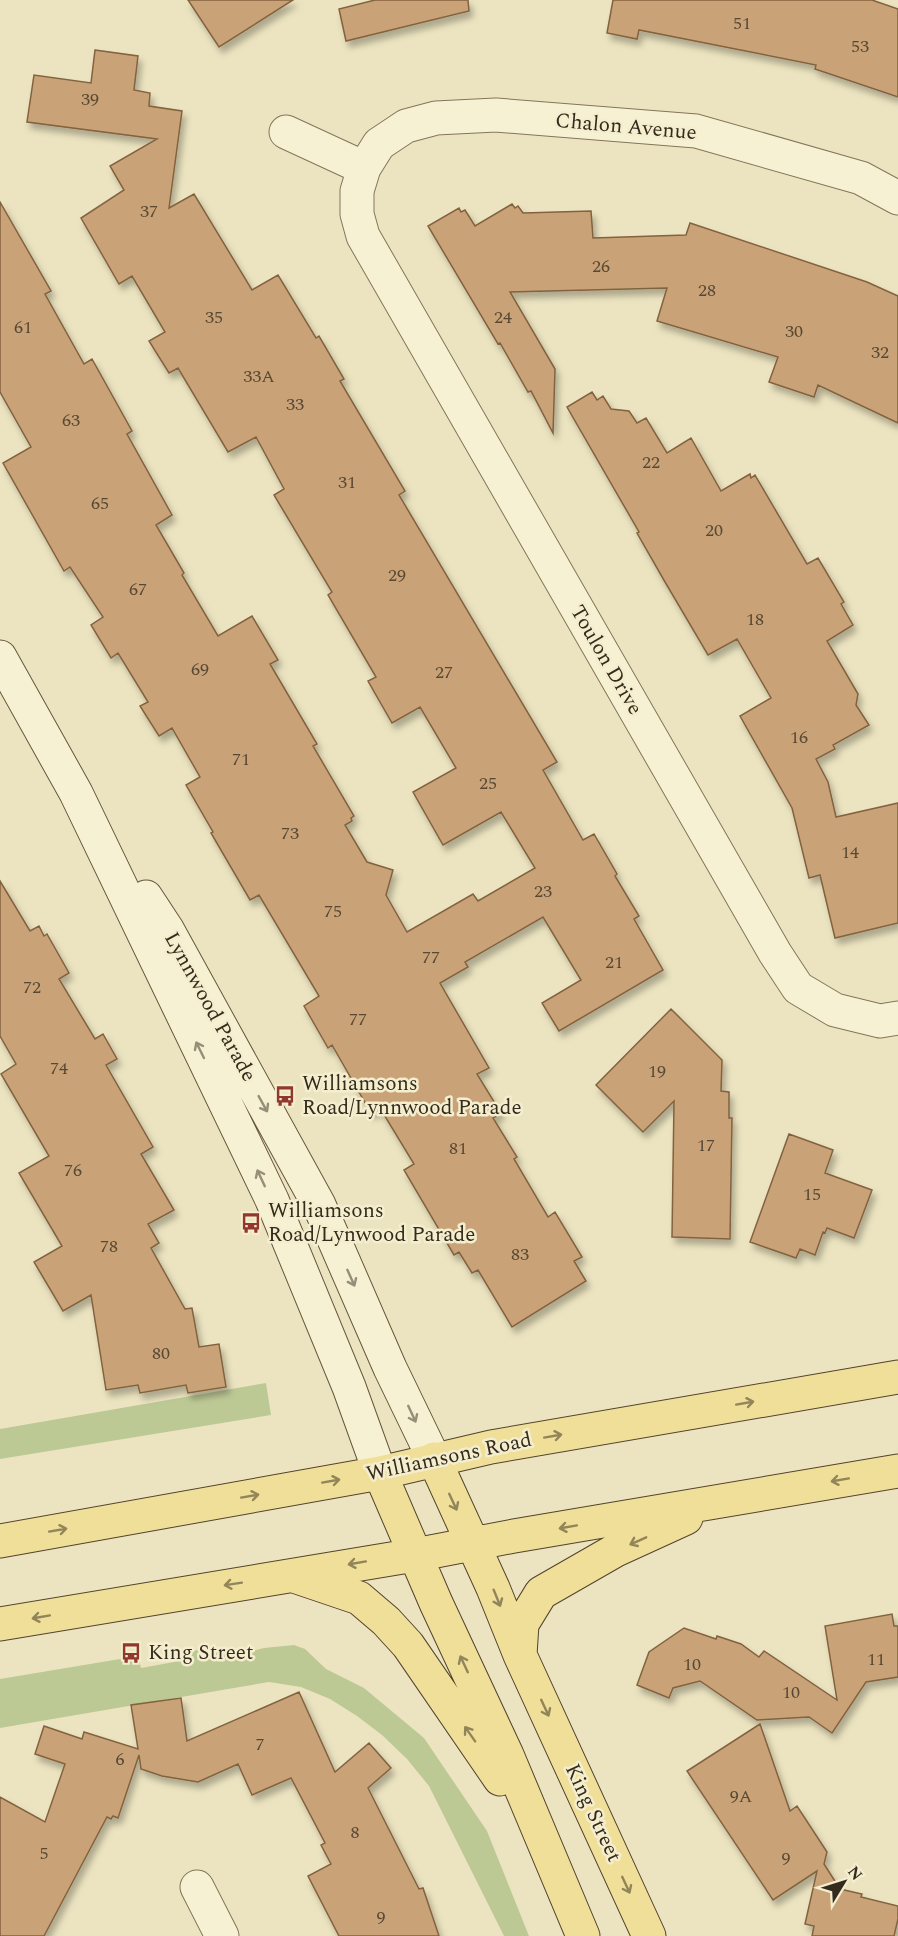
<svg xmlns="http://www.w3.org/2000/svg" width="898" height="1936" viewBox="0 0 898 1936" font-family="Spectral,serif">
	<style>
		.green { fill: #bdc995 }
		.building { fill: #c9a377; stroke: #83623f; stroke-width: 1.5; filter: url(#shadow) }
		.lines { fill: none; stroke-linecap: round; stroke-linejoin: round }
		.minor-casing { stroke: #847559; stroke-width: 35 }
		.secondary-casing { stroke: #66563c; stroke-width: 35 }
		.primary-casing { stroke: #52432d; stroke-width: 35 }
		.minor { stroke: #f7f1d3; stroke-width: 33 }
		.secondary { stroke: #f7f1d3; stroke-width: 33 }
		.primary { stroke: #efdf98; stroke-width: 33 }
		.oneway { stroke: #968e78 }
		.oneway2 { stroke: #92855a }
		.labels { text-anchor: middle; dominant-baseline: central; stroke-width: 5; stroke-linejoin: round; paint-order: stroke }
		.number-label { font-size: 18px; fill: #594934 }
		.street-label { font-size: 21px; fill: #342b1d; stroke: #f4eecf }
		.poi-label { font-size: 21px; fill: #342b1d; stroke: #f4eecf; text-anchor: start }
	</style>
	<defs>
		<filter id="shadow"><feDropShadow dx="3.5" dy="6" stdDeviation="3" flood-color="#0004"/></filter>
	</defs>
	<rect width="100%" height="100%" fill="#ece4c0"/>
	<!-- green -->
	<path class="green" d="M266,1383L271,1415L0,1459V1429Z
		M294,1645L305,1649L326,1669L364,1688L424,1738L487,1831L529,1936H504L429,1786L407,1759L382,1735L357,1716L330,1699L301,1687L269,1682L0,1728V1679L138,1656L141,1668L174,1662L196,1650L220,1648L230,1653L240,1654L264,1648Z"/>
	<!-- building -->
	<path class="building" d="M188,0H293L219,47Z
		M375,0H468L469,11L346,41L339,9Z
		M613,0H872L898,9V97L815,69L816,65L639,30L637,39L607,33Z
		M95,50L138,56L134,90L150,93L149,106L182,111L169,208L194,194L252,290L278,275L316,338L319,336L344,379L340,381L405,491L399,495L557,762L543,770L583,840L594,834L617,874L615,876L639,916L634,919L663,970L559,1031L542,1003L581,980L543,917L465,962L468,967L440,983L489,1068L477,1074L501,1113L493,1118L517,1157L514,1159L548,1217L555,1212L582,1257L574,1261L586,1281L512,1327L478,1270L472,1273L459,1252L454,1255L404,1170L414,1164L380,1108L371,1113L332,1045L328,1048L304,1006L319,996L259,895L250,900L211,833L213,832L186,785L200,777L172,728L159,736L140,706L148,702L118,653L111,658L91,625L103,617L70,567L64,571L3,463L31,447L0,392V202L51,291L45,294L84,364L92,359L132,431L127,434L172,515L156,525L184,573L182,575L218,636L252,616L278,660L270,664L317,744L313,746L354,816L351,818L352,821L345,825L367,862L393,870L386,895L407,932L473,894L478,901L535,868L501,812L443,845L413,792L456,768L420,707L392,723L368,681L376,677L328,595L332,592L274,495L284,489L256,437L228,452L178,368L169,373L149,341L165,332L132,276L119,284L81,218L124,190L110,166L157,139L27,122L34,75L91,83Z
		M512,204L515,208L518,206L523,213L591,211L593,238L686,235L690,223L867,282L898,296V423L818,385L814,397L769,382L778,357L657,321L667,288L510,292L555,369L553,433L531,391L528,392L500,343L498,344L428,226L459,208L461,212L465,210L475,226Z
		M592,392L597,400L603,396L611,409L629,411L637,423L646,418L667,453L691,438L721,491L750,474L751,478L755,475L807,564L818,558L844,602L841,604L853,625L827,641L858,694L856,705L869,725L833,745L835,749L816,759L828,782L836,817L898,803V923L835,938L820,875L809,878L792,808L740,716L771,698L737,639L708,655L665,582L637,533L639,532L567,407Z
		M0,881L30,931L39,926L44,936L47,934L69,973L59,979L95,1039L103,1034L117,1059L106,1065L153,1147L141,1154L174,1210L148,1224L159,1243L151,1248L185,1309L192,1308L199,1347L219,1344L226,1387L188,1393L186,1385L140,1393L138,1385L106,1390L91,1295L63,1311L34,1262L62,1246L19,1173L49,1156L1,1074L16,1064L0,1036Z
		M671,1009L722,1060L721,1091L729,1092V1118H732L730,1239L672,1237L674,1101L643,1132L596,1085Z
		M789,1134L833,1150L825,1173L872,1190L854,1238L827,1228L825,1233L823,1232L815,1255L800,1249L796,1258L750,1242Z
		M892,1614L894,1626H898V1677L866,1682L832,1733L809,1717L757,1720L700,1681L673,1688L669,1698L637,1685L649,1652L684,1628L716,1639L717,1636L741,1644L759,1657L764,1651L837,1700L825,1626Z
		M299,1692L335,1772L369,1743L391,1768L368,1788L419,1889L423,1888L439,1936H339L308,1876L331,1864L321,1845L325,1843L291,1778L252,1795L238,1764L198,1782L162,1776L141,1769L139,1755L118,1818L113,1816L111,1819L107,1817L44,1936H0V1797L45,1822L65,1764L35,1754L44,1726L82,1739L84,1732L138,1749L131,1705L181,1698L187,1741Z
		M760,1724L790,1811L797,1806L827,1852L824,1864L840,1889L862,1894L861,1897L898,1906V1919L894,1936H812L814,1926L805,1924L817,1871L773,1900L687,1771Z"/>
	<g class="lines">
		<!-- minor casing -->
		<g class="minor-casing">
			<path id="minor" d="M286,132L364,168
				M898,198L861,178L696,131L496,115L436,118L406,126L379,144L364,168L357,191V214L363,236L775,953L798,988L835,1010L880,1021L898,1018
				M197,1887L222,1936"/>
		</g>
		<!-- secondary casing -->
		<g class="secondary-casing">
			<path id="secondary" d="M0,657L76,793L272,1200L349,1387L380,1473
				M146,897L167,929L319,1205L390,1368L434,1459"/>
		</g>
		<!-- primary casing -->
		<g class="primary-casing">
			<path id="primary" d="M434,1459L493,1588L520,1655L649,1936
				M380,1473L436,1603L507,1755L583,1936
				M0,1541L380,1473L491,1447L898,1377
				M294,1576L359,1598L386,1621L408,1645L500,1779
				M0,1624L415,1555L514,1536L898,1471
				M520,1655L522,1624L541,1593L616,1550L686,1518"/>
		</g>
		<!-- minor -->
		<use href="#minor" class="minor"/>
		<!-- secondary -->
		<use href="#secondary" class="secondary"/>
		<!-- primary -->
		<use href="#primary" class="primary"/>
	</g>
	<!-- one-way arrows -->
	<defs><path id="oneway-shaft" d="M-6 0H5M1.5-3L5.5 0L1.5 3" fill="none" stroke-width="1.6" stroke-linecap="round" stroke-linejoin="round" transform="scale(1.5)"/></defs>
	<g class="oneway">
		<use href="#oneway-shaft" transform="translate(200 1050) rotate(-116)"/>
		<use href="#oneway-shaft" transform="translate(263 1104) rotate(61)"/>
		<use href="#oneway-shaft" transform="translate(261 1178) rotate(-115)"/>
		<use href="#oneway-shaft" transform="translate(351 1278) rotate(66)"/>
		<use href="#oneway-shaft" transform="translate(412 1414) rotate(65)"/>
	</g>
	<g class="oneway2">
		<use href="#oneway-shaft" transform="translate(745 1403) rotate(-10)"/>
		<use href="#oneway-shaft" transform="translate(553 1436) rotate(-10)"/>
		<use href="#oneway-shaft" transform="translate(840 1480) rotate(170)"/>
		<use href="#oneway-shaft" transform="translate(331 1481) rotate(-10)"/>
		<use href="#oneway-shaft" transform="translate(250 1496) rotate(-10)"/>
		<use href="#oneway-shaft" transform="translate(453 1502) rotate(65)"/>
		<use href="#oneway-shaft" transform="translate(568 1527) rotate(170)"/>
		<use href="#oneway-shaft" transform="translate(58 1530) rotate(-10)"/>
		<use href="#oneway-shaft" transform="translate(638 1541) rotate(156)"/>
		<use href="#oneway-shaft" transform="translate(357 1563) rotate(170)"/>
		<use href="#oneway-shaft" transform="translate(233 1584) rotate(171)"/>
		<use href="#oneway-shaft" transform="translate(497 1598) rotate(68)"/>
		<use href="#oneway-shaft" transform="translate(41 1617) rotate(170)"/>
		<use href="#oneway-shaft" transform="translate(464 1664) rotate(-115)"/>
		<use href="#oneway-shaft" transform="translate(545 1708) rotate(65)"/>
		<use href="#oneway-shaft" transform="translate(470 1734) rotate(-125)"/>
		<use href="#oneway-shaft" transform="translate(626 1885) rotate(65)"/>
	</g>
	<!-- icons -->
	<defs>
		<g id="bus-bare" transform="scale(1.62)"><path d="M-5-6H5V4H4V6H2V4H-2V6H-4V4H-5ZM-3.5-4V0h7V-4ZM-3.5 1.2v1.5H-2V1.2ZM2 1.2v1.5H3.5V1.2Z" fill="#91372b" stroke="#f4eecf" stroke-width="2.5" paint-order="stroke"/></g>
	</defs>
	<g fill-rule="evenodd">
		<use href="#bus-bare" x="285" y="1096"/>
		<use href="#bus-bare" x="251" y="1223"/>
		<use href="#bus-bare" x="131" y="1653"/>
	</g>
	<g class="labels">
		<!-- number labels -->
		<g class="number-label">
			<text x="742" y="23">51</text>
			<text x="860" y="46">53</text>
			<text x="90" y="99">39</text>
			<text x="149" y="211">37</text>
			<text x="601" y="266">26</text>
			<text x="707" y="290">28</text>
			<text x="214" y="317">35</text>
			<text x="503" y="317">24</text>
			<text x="23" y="327">61</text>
			<text x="794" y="331">30</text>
			<text x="880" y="352">32</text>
			<text x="259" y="376">33A</text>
			<text x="295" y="404">33</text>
			<text x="71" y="420">63</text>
			<text x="651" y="462">22</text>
			<text x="347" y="482">31</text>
			<text x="100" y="503">65</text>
			<text x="714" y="530">20</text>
			<text x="397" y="575">29</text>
			<text x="138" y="589">67</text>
			<text x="755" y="619">18</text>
			<text x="200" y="669">69</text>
			<text x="444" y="672">27</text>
			<text x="799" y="737">16</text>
			<text x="241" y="759">71</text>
			<text x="488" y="783">25</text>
			<text x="290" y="833">73</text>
			<text x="850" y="852">14</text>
			<text x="543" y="891">23</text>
			<text x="333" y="911">75</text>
			<text x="431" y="957">77</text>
			<text x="614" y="962">21</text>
			<text x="32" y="987">72</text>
			<text x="358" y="1019">77</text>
			<text x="59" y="1068">74</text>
			<text x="657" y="1071">19</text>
			<text x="706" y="1145">17</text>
			<text x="458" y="1148">81</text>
			<text x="73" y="1170">76</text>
			<text x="812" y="1194">15</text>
			<text x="109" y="1246">78</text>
			<text x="520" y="1254">83</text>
			<text x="161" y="1353">80</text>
			<text x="876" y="1659">11</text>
			<text x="692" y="1664">10</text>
			<text x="791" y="1692">10</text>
			<text x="260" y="1744">7</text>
			<text x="120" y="1759">6</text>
			<text x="741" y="1796">9A</text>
			<text x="355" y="1832">8</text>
			<text x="44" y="1853">5</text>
			<text x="786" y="1858">9</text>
			<text x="381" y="1917">9</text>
		</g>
		<!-- street labels -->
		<g class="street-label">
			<text transform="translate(626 127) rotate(5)">Chalon Avenue</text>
			<text transform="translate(606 660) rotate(60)">Toulon Drive</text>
			<text transform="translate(210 1007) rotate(61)">Lynnwood Parade</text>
			<text transform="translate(449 1457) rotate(-12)">Williamsons Road</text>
			<text transform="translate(593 1813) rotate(65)">King Street</text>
		</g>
		<!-- poi labels -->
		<g class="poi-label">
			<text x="302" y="1084">Williamsons<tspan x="302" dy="24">Road/Lynnwood Parade</tspan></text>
			<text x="268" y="1211">Williamsons<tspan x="268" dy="24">Road/Lynwood Parade</tspan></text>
			<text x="148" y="1653">King Street</text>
		</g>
	</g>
	<!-- north arrow -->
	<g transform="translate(844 1882) rotate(52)" stroke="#f4eecf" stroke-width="4.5" paint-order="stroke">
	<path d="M0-4.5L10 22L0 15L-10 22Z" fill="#342b1d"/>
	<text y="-9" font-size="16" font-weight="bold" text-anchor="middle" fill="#342b1d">N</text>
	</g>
</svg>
